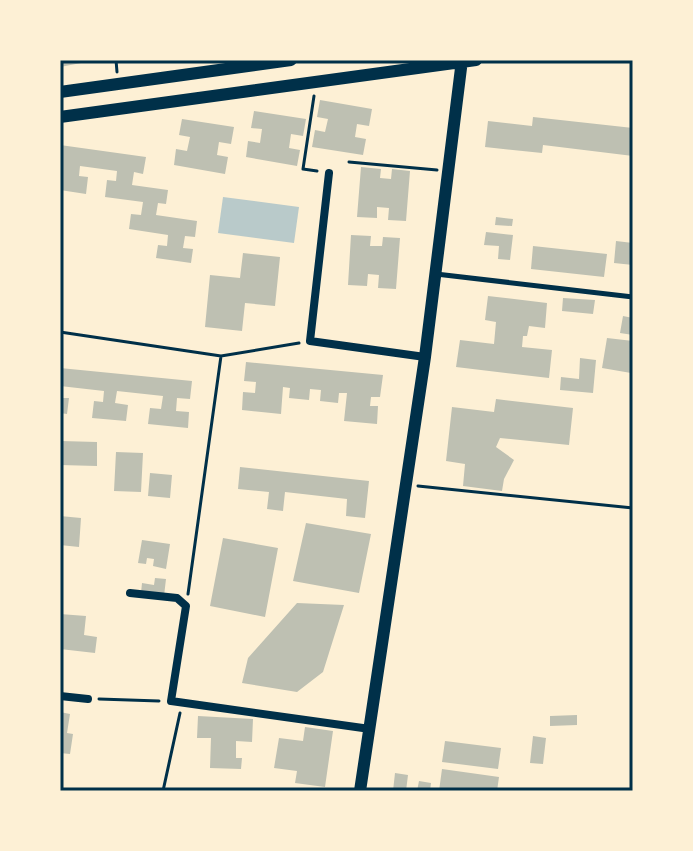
<svg xmlns="http://www.w3.org/2000/svg" width="693" height="851" viewBox="0 0 693 851" font-family="'Sofia Sans Condensed',sans-serif">
	<style>
		.green { fill: #b9caca }
		.building { fill: #bec0b2 }
		.lines { fill: none; stroke-linecap: round; stroke-linejoin: round }
		.path { stroke: #003049; stroke-width: 3 }
		.service { stroke: #003049; stroke-width: 5 }
		.minor { stroke: #003049; stroke-width: 8 }
		.tertiary { stroke: #003049; stroke-width: 12 }
		.neatline { fill: none; stroke: #003049; stroke-width: 3 }
	</style>
	<rect width="100%" height="100%" fill="#fdf0d5"/>
	<!-- green -->
	<path class="green" d="M223,197L299,207L294,243L218,233Z"/>
	<!-- building -->
	<path class="building" d="M60,60H81V63L60,67Z
		M320,100L372,109L369,126L357,124L355,137L366,139L363,155L312,147L315,130L325,132L328,119L317,117Z
		M254,111L306,119L303,136L291,134L289,148L300,150L297,166L246,157L248,141L260,143L262,129L251,128Z
		M533,117L633,128V156L543,145L542,153L485,147L488,121L532,126Z
		M182,119L234,127L231,144L219,142L217,155L228,157L225,174L174,165L176,149L187,151L190,137L179,135Z
		M60,145L146,157L143,174L134,172L132,185L168,190L166,204L158,203L156,215L197,221L195,237L185,236L183,248L193,249L191,263L156,258L158,245L167,246L168,235L129,229L131,214L141,215L143,202L105,197L107,180L116,181L117,171L80,166L79,176L88,177L86,194L60,190L61,163L60,162Z
		M361,167L381,169L380,178L391,179L392,169L410,171L406,221L388,220L389,208L377,207V218L357,217Z
		M496,217L513,219L512,226L495,225Z
		M486,232L513,235L510,260L498,259L499,246L484,245Z
		M351,235L371,236L370,246H382L383,237L400,238L396,289L378,288L379,275L368,274L367,286L348,285Z
		M616,241L633,243V265L614,263Z
		M533,246L607,254L604,277L531,269Z
		M243,253L280,257L275,306L245,303L242,331L205,327L210,275L240,278Z
		M488,296L547,303L545,328L529,326L527,336H523L522,347L552,350L549,378L456,367L460,340L494,344L496,322L485,320Z
		M563,298L595,300L593,314L562,311Z
		M623,316L633,318V335L620,333Z
		M607,338L633,341L631,373L602,368Z
		M580,358L596,360L593,393L560,390L561,377L579,379Z
		M246,362L383,375L380,397H371L370,406H378L377,424L344,421L347,393H339L338,403L320,401L321,390L310,389L309,400L289,398L290,388L283,387L281,414L242,410L243,392L255,393L256,382L244,381Z
		M60,368L192,381L190,399L177,398L176,411L189,412L188,428L148,424L150,408L161,409L163,396L117,391L115,403L128,405L126,421L92,418L94,401L103,402L104,391L60,386Z
		M60,398H69L67,414L60,413Z
		M496,399L573,408L569,445L500,438L496,447L514,460L504,479L502,491L463,486L465,464L446,461L452,407L494,412Z
		M61,441L97,442V466L60,465Z
		M116,452L143,453L141,492L114,491Z
		M240,467L369,481L365,518L346,516L347,499L285,492L283,511L267,509L269,492L238,489Z
		M150,473L172,475L170,498L148,496Z
		M60,516L81,518L79,547L60,545Z
		M306,523L371,534L359,593L293,581Z
		M223,538L278,548L265,617L210,606Z
		M142,540L170,544L166,569L153,566L154,559L147,558L146,564L138,563Z
		M155,578L166,579L164,596L141,593L142,583L154,585Z
		M297,603L344,605L323,672L297,692L242,683L248,658Z
		M60,614L86,616L84,635L97,637L95,653L60,649Z
		M60,712L70,714L67,733L73,734L70,754L60,753Z
		M577,715V725L550,726V716Z
		M198,716L253,719L252,742L236,741V758H242L241,769L210,768L211,738H197Z
		M305,727L333,731L325,787L295,783L297,771L274,768L279,738L303,741Z
		M533,736L546,738L543,764L530,763Z
		M445,741L501,748L498,769L442,762Z
		M442,769L499,777L497,791H439Z
		M395,773L408,775L406,791H393Z
		M419,781L431,783L430,791H417Z"/>
	<g class="lines">
		<!-- path -->
		<path class="path" d="M116,60L117,72
			M314,96L303,169L317,171
			M349,162L437,170
			M60,332L221,356L299,343
			M418,486L633,508
			M188,594L221,356
			M99,699L159,701
			M163,791L180,713"/>
		<!-- service -->
		<path class="service" d="M436,274L633,297"/>
		<!-- minor -->
		<path class="minor" d="M329,173L310,341L425,357
			M130,593L177,598L186,606L171,701L370,729
			M60,696L88,699"/>
		<!-- tertiary -->
		<path class="tertiary" d="M60,92L291,60
			M60,117L476,60
			M360,791L425,357L462,60"/>
	</g>
	<!-- border -->
	<rect width="693" height="851" fill="none" stroke="#fdf0d5" stroke-width="124"/>
	<rect x="62" y="62" width="569" height="727" class="neatline"/>
</svg>
